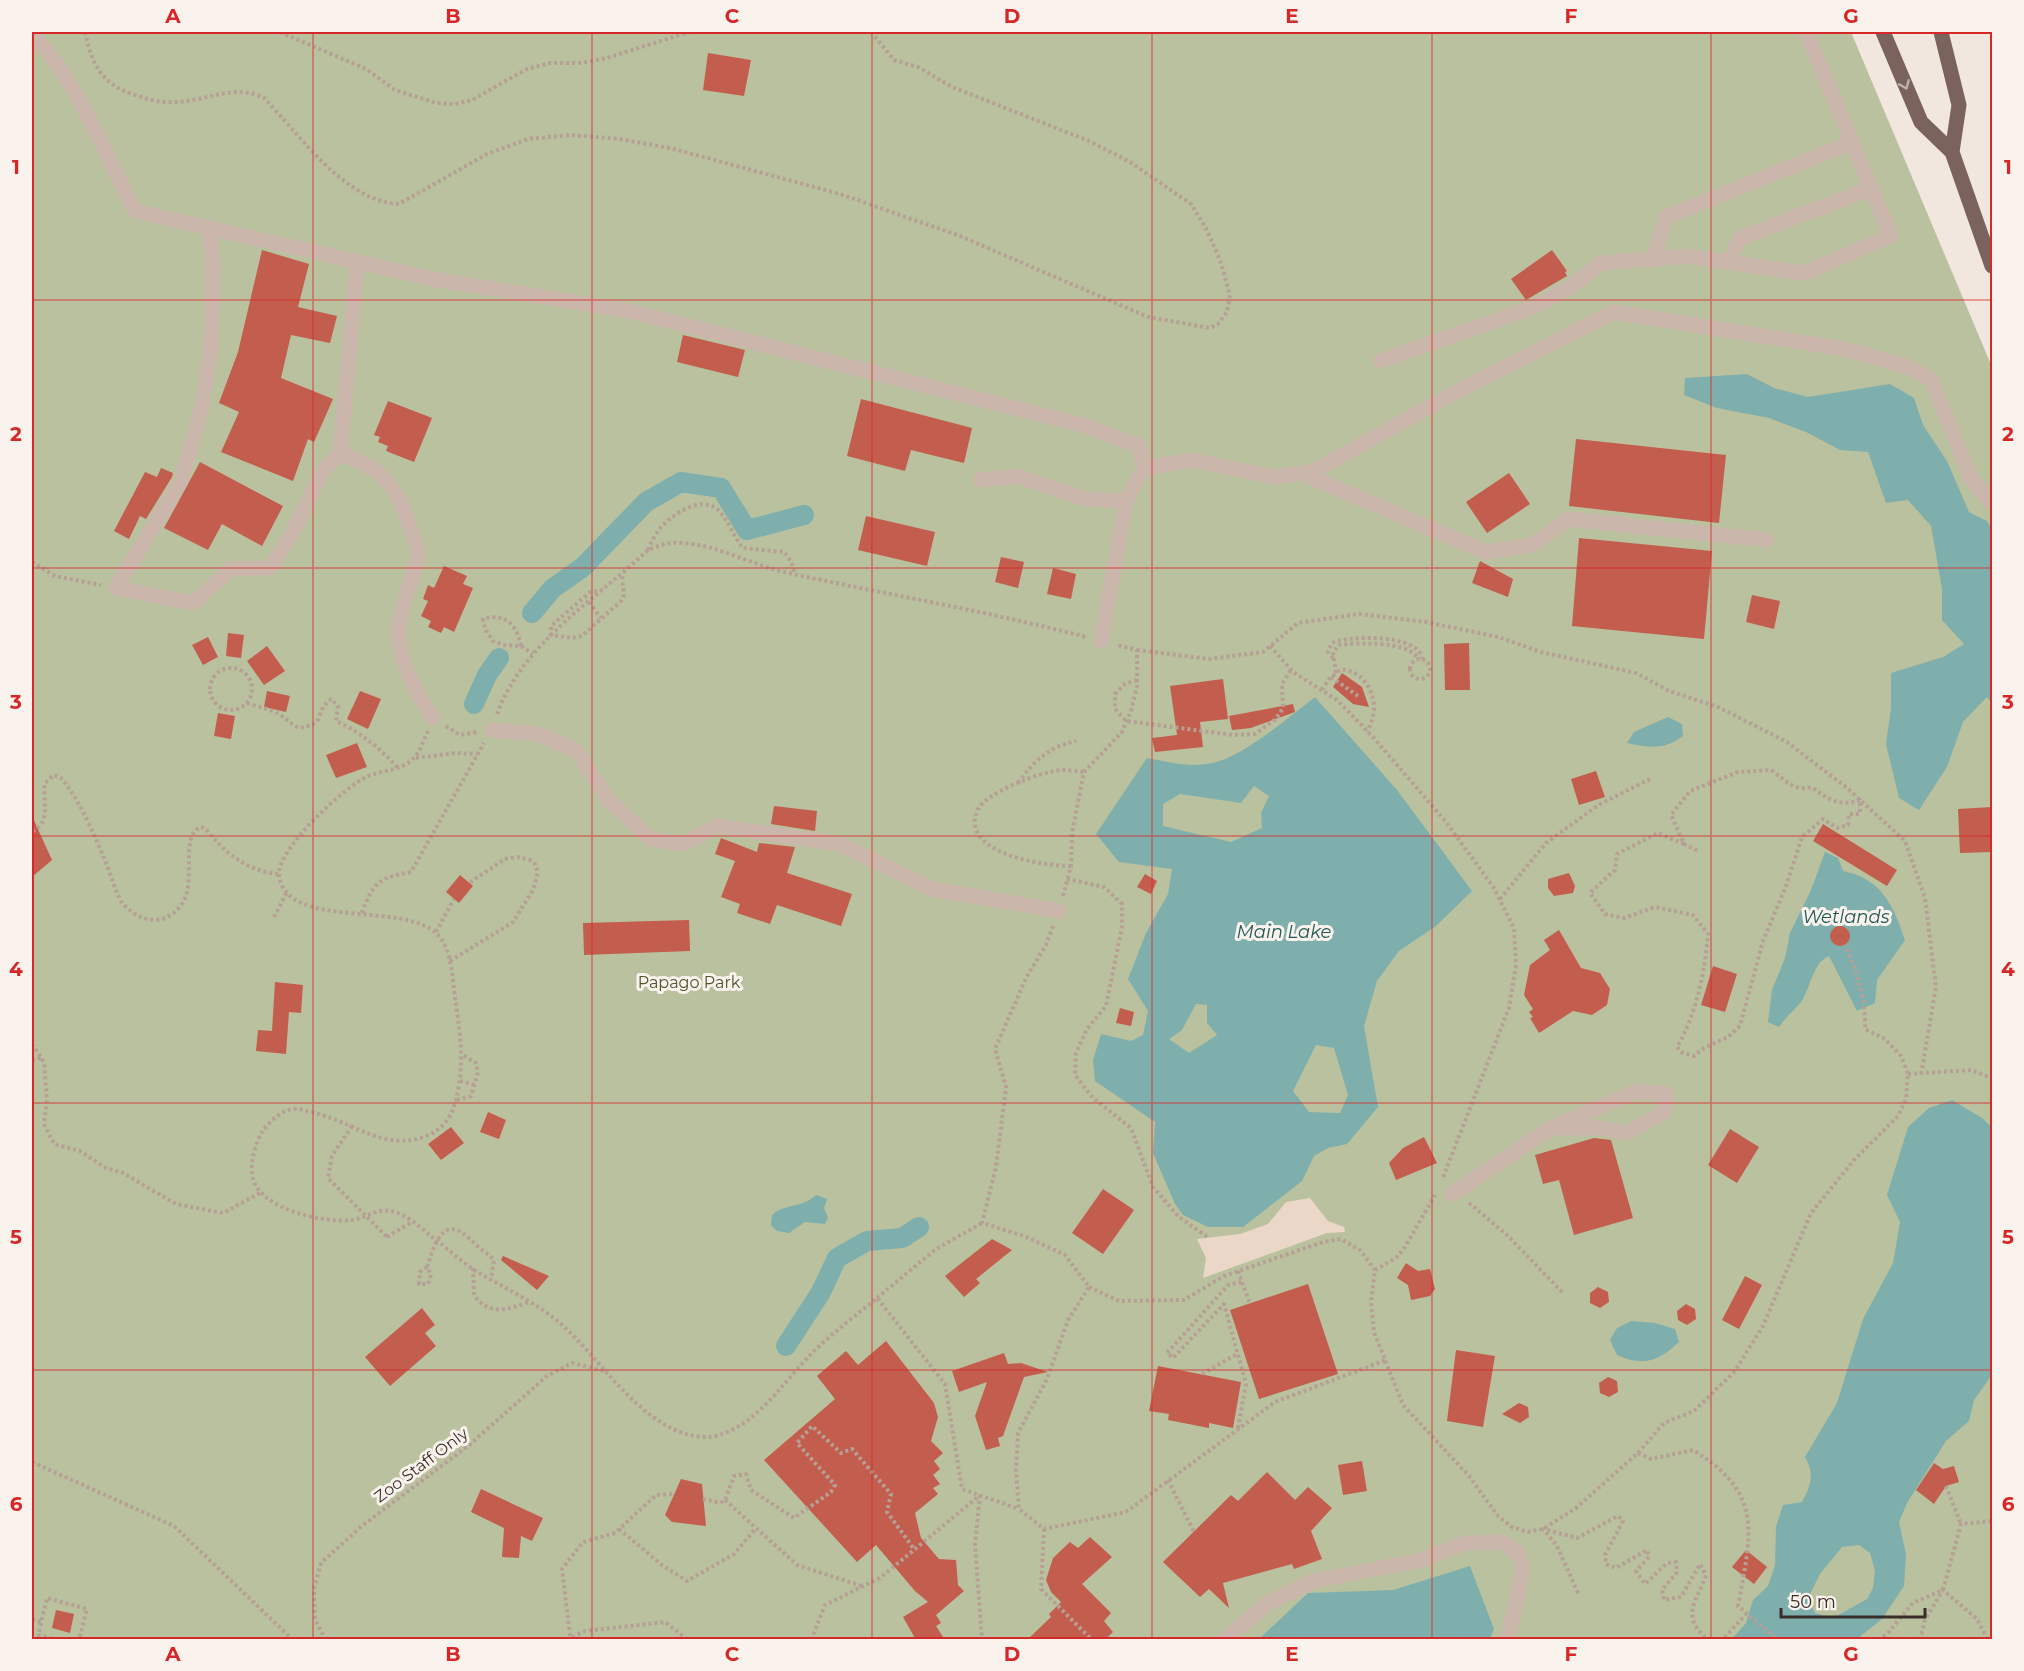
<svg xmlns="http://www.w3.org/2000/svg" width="2024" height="1671" viewBox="0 0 2024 1671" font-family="Montserrat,sans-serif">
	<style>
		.green { fill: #bac19f }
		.plaza { fill: #ead7c7 }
		.water { fill: #7fafac; fill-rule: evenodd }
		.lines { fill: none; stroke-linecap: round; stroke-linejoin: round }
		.canal { stroke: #7fafac; stroke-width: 20 }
		.building { fill: #c35d4d }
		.path { stroke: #b6a095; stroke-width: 4; stroke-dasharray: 3 3; stroke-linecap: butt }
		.minor { stroke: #cbb6ab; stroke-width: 15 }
		.major { stroke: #7a635c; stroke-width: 15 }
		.path-bridge { stroke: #b6a095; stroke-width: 4; stroke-dasharray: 3 3; stroke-linecap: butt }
		.oneway { stroke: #c0b2ab }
		.grid { fill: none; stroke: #d62828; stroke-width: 1.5; stroke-opacity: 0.55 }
		.labels { text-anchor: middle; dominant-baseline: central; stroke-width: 6; stroke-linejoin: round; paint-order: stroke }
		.park-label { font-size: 16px; fill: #4c562f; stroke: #faf2ec }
		.street-label { font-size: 16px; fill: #392d2a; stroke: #faf2ec }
		.water-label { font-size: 18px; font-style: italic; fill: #205957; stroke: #faf2ec }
		.neatline { fill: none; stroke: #d62828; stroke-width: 2 }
		.grid-label { font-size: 20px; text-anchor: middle; font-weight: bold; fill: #d62828 }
	</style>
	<rect width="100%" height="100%" fill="#f2e7df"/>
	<!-- green -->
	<path class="green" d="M32,32H1851L1992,367V1639L32,1640Z"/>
	<!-- plaza -->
	<path class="plaza" d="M1310,1198L1328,1221L1344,1227L1345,1232L1327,1233L1203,1278L1206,1258L1197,1239L1240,1234L1268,1224L1286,1202Z"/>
	<!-- water -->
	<path class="water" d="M1747,374L1774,388L1808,397L1890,384L1914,398L1923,425L1947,461L1969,512L1987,521L1992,530V704L1987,697L1963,722L1947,767L1919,810L1899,798L1886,744L1891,708V673L1943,657L1964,644L1942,620V589L1931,526L1908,500L1886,503L1868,452L1840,450L1806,432L1769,418L1717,408L1684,395L1685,378Z
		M1315,697L1397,790L1472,891L1436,926L1399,951L1377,981L1364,1026L1378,1107L1347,1144L1328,1148L1314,1156L1302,1181L1243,1227H1208L1183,1215L1175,1204L1153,1153L1155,1122L1095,1081L1093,1060L1101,1034L1131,1041L1143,1035L1148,1011L1128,979L1146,933L1168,894L1172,869L1119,862L1096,834L1147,758C1168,762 1191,768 1212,763C1243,757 1289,717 1315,697ZM1254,786L1269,796L1261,813L1262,828L1231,842L1163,826V804L1180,794L1241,803ZM1196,1004L1207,1005V1023L1217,1035L1189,1053L1169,1039L1182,1030ZM1316,1045L1334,1048L1348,1095L1340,1113L1309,1112L1293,1091Z
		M1668,717L1682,724L1683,736C1664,750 1650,748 1627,743L1634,732Z
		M1825,852L1838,858L1843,871C1882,879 1893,905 1905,940L1877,980L1875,1003L1857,1011L1829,956C1814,962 1811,984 1804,997C1799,1007 1786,1016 1779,1027L1768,1022L1772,990L1785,958L1790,933L1811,890Z
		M1952,1100L1982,1118L1992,1127V1375L1974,1400L1969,1421L1946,1441L1907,1503L1899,1522L1906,1554L1904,1586L1882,1619L1857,1639H1732L1746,1623L1753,1600L1768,1586L1775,1565L1776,1527L1783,1505L1802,1502C1811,1485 1815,1475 1805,1457L1837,1403L1863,1319L1893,1263L1900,1222L1887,1195L1908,1127L1929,1108ZM1859,1545L1870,1553L1875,1571L1873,1588L1867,1599L1833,1618L1815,1613L1808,1598L1820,1574L1842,1547Z
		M816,1195L827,1199L824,1208L828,1218L825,1224L805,1222L789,1233L777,1231L771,1225L772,1215C785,1203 803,1208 816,1195Z
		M1631,1321L1655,1323L1675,1329L1679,1342C1659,1361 1643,1367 1617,1355L1610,1340L1617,1328Z
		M1470,1566L1494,1629L1490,1639H1259L1308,1593L1393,1590Z"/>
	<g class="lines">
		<!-- canal -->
		<path class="canal" d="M532,613L552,589L583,567L646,502L681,482L721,488L747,530L804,515
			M474,704L487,675L499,658
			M786,1346L821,1292L837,1258L867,1241L902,1238L919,1227"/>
	</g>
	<!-- building -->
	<path class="building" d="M708,53L751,60L744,96L703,90Z
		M262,250L309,264L298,307L337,316L330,343L291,335L281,378L333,399L314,442L308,439L293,481L221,452L239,412L219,403L238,352Z
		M1552,250L1567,271L1565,272L1567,276L1526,300L1511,279Z
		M683,335L745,350L738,377L677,362Z
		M861,399L972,428L964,463L911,450L905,471L847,456Z
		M388,401L432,418L414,462L386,451L388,446L378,442L380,437L374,435Z
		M1576,439L1726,455L1719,523L1569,506Z
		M200,462L283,506L262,546L222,524L208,550L164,528Z
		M161,468L173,473L172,477L146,519L140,516L129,539L114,531L145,472L157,477Z
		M1509,473L1530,504L1487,533L1466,502Z
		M866,516L935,532L927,566L858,550Z
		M1579,538L1712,551L1704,639L1572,626Z
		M1001,557L1024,562L1018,588L995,582Z
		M1480,561L1513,579L1508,597L1472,583Z
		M444,566L467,576L463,584L473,588L454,632L444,627L441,633L428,627L431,621L421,616L428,601L423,599L428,585L434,588Z
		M1053,568L1076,574L1071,599L1047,594Z
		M1752,595L1780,601L1774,629L1746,622Z
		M228,633L244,635L241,658L226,656Z
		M208,637L218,657L203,665L192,645Z
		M1469,643L1470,690H1445L1444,644Z
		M267,646L285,671L264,685L247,661Z
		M1342,673L1362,687L1369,707L1353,704L1333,687Z
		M1223,679L1228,719L1200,722L1203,747L1155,752L1152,738L1177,735L1170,686Z
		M267,691L290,696L286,712L264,707Z
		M360,691L381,699L368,729L347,719Z
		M1293,704L1295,712L1251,728L1232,730L1229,716Z
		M218,713L235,716L231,739L214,736Z
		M357,743L367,767L336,778L326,755Z
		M1596,771L1605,797L1579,805L1571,779Z
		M774,806L817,811L815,831L771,824Z
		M1992,807V852L1960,853L1958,809Z
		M32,816L52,860L32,877Z
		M1823,824L1897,870L1887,886L1813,841Z
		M721,838L757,852L759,843L795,847L787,873L852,894L841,926L777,905L770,924L737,913L740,904L721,897L735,861L715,854Z
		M1569,873L1575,886L1573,893L1554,896L1548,888V879Z
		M1145,874L1157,881L1151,894L1137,887Z
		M460,875L473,886L459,903L446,892Z
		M689,920L690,951L584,955L583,923Z
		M1830 936a10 10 0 1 1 20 0a10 10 0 1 1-20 0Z
		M1559,930L1581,968L1600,973L1610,989L1607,1005L1592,1015L1573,1011L1539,1033L1530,1018L1533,1017L1529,1012L1533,1009L1524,995L1530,965L1550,950L1544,940Z
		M1713,966L1737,974L1725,1012L1701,1005Z
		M275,982L303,985L301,1013L289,1012L286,1054L256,1051L258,1030L272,1031Z
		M1120,1008L1134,1012L1131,1026L1116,1023Z
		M488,1112L506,1120L499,1139L480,1132Z
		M451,1127L464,1143L441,1160L428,1144Z
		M1730,1129L1759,1147L1737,1183L1708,1165Z
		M1424,1137L1437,1163L1396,1180L1389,1163L1403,1148Z
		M1594,1138L1611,1140L1633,1218L1574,1235L1559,1180L1543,1184L1535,1155Z
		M1103,1189L1134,1210L1103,1254L1072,1233Z
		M992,1239L1012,1250L976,1279L980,1283L964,1297L945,1276Z
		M503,1256L549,1276L537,1290L501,1260Z
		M1406,1263L1418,1271L1430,1269L1435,1289L1430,1296L1411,1300L1408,1285L1397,1278Z
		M1745,1276L1762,1285L1739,1329L1722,1320Z
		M1308,1284L1338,1374L1259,1399L1230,1310Z
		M1598,1287L1608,1292L1609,1302L1600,1308L1590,1303V1293Z
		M1686,1304L1695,1309L1696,1319L1687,1325L1678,1320L1677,1311Z
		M422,1308L435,1325L425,1333L436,1346L390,1386L365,1357Z
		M886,1341L934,1403L938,1417L931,1441L943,1453L934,1461L940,1469L933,1475L940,1484L933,1488L938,1494L915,1513L921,1538L939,1559L956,1560L958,1585L964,1591L936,1615L941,1623L936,1626L945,1640H916L903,1617L928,1602L915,1591L876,1545L857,1562L764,1460L835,1399L817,1376L846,1351L858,1365Z
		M1456,1350L1495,1356L1483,1427L1447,1421Z
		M1004,1353L1008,1364L1021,1363L1048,1372L1024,1377L1003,1436L998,1438L1000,1446L986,1450L975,1416L987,1382L959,1392L952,1371Z
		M1158,1366L1241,1382L1233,1428L1209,1423V1428L1168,1420L1169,1414L1149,1411Z
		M1608,1377L1617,1381L1618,1392L1609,1397L1600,1393L1599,1383Z
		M1519,1403L1528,1407L1529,1417L1520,1423L1502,1414Z
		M1362,1461L1367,1491L1343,1495L1338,1465Z
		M1934,1463L1943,1469L1954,1466L1959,1482L1946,1486L1934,1504L1916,1490Z
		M1267,1472L1295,1500L1308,1487L1332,1508L1311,1531L1322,1559L1294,1569L1292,1564L1223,1583L1229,1608L1209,1589L1200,1597L1163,1562L1231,1495L1238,1501Z
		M681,1479L702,1484L706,1526L672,1522L665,1515Z
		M481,1489L543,1518L532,1541L521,1536L519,1558L502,1557L504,1528L471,1512Z
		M1090,1537L1112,1557L1082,1584L1111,1613L1104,1621L1113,1632L1105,1640H1027L1051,1617L1049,1614L1061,1602L1051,1592L1046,1580L1053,1558L1070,1542L1078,1548Z
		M1746,1550L1767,1567L1754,1584L1732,1567Z
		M56,1610L74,1614L70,1633L52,1628Z"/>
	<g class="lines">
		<!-- path -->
		<path class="path" d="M85,32C92,63 100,83 132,94C144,98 156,102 168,102C202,104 233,82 264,98C300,135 345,202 399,204L487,154L528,139L570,135L619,139L670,148L840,194L960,236L1148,317L1210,328L1218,324L1227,312L1230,295L1220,260L1206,228L1191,204L1130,162L1089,141L952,87L918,67L894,60L871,32
			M280,32L366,69L395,90L436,103L455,104L472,100L527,69L550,63H581L607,58L689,32
			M648,550C652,541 656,532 663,525C675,513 701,496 717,509C728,519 733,536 743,548L784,552L791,561L795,574
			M32,562L55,576L101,585
			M603,590L590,592L551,626V635L572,638L582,636L621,601L624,595L622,575
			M589,602L601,618
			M521,646C517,626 506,612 483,619L485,629L493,641L503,645L521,646L533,654
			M1270,646L1293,672L1337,700L1373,737L1446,822L1494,888L1514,928L1516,965L1509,1008L1442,1180
			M1137,650L1209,659L1263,652L1298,623L1359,614L1426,622L1498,637L1541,652L1636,673L1669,691L1718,707L1787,742L1847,788L1905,841L1925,898L1936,987L1921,1075
			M1333,658L1328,652L1332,643C1349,635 1420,634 1422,659
			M1410 669a10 10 0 1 1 20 0a10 10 0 1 1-20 0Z
			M210 689a21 21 0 1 1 42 0a21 21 0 1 1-42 0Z
			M1336,673L1333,652L1339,645C1357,643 1409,640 1418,659
			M1331,677L1358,696
			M1137,680L1125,684L1115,694V709L1126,721L1234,735L1255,734L1276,719L1283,708L1282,684L1291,670
			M1322,690L1329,679L1340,670C1360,668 1375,690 1374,709C1374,717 1370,724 1368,732
			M247,703C257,707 271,709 279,714C297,726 295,733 317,722L323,707L331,699L338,706L336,721C360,732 381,749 398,768
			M497,714C523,643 595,600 648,550C659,545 670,542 683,543C717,545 750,564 784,572C885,594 986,611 1086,637
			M446,726L460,735L478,732
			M428,731C424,739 420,753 413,759C400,771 383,770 368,776C345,786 275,851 279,876C287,931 406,900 438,935C452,950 452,977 455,997C459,1027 464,1055 459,1085C455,1109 449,1127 426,1136C383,1153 350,1119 310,1112C305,1111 300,1108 294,1109C281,1110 269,1122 262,1132C255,1144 249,1165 253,1179C262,1210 324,1223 352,1220C366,1218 377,1208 391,1211C406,1214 420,1227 432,1237C445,1246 457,1258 470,1267C497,1285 528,1298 554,1318C601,1355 644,1439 710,1437C721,1436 739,1427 747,1421C772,1402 792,1373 815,1350C834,1332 856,1315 877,1298L945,1384L962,1489L1019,1509
			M416,758L455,753L477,754
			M1018,783C1034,761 1048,747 1076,741
			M32,831C52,823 42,801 45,783L54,775L61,778C78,797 94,834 104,858C110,872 114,888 121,901C130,915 153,926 169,916C206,895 175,842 200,827L205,828C224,852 246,871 278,874
			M1684,844L1658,833L1617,854L1615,870L1590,893L1605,914L1624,918L1655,907L1693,915L1708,934C1705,972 1696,1015 1677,1047L1681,1052L1694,1056L1704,1048L1728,1037L1740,1026L1763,941L1786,886L1802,837L1823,819L1837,828L1848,825L1849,814H1860V800C1840,807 1828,800 1812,787C1793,792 1786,780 1771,770L1738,772L1690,791L1671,815L1684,844L1698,851
			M1071,866C1045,866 960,854 977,811C985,792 1041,772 1061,770C1069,770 1077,771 1084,772
			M1067,879L1104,887L1122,904V927L1106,1006L1087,1029L1076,1053L1075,1075L1093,1098L1131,1128L1153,1187L1179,1217L1209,1238
			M1063,896L1071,866L1072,833L1084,772L1122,732L1131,711L1137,686V650L1117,645
			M1500,899L1546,843L1600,804L1652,778
			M362,913C373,882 379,878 411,872L484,743
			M274,917L287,892
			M1053,926L1046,945L1026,978L995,1049L1006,1087L996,1167L982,1223L1024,1236L1065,1255L1089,1287L1068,1320L1047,1379L1018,1433L1016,1471L1019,1509L1044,1529L1126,1512L1275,1402L1386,1360
			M436,932L454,899
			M450,961L513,922L533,890L538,872L535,864L530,860L518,857L505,859L469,883
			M32,1044L44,1062L47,1100L44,1124L54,1144L80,1151L106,1168L123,1173L176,1204L223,1213L260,1193
			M32,1060L41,1058
			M1908,1074L1971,1070L1992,1078
			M460,1081L475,1085
			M457,1100L471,1096L478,1072L476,1063L463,1055
			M1469,1203L1507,1235L1562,1292
			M387,1237L412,1222
			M427,1267L420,1272L419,1284H428L431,1275L427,1267C437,1237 445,1212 475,1244C481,1250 488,1253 494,1260L491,1279
			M473,1268L474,1295C488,1316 508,1310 528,1302
			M1375,1270L1396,1258L1405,1247L1435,1195
			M1238,1271L1250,1304
			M1089,1287L1119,1301L1184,1300L1224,1276L1323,1242L1341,1239L1360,1250L1375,1270L1371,1302L1374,1332L1403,1405L1469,1476L1498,1516L1512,1527L1528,1532L1543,1529L1576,1508L1638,1453L1664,1423L1694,1411L1735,1371L1763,1326L1811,1213L1854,1160L1898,1116L1906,1099L1908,1074L1901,1056L1885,1039L1865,1029C1866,999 1857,972 1845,945
			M877,1298L936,1249L982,1223
			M1202,1374L1237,1354
			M1238,1428L1246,1384L1224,1304L1173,1358L1167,1353L1228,1285L1242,1282
			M1638,1453L1651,1459L1693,1450C1765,1494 1751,1534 1738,1606L1778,1640
			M32,1462L174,1526L293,1640
			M1168,1480L1194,1532
			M1946,1486L1961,1524
			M980,1495L975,1544L982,1640
			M703,1499L720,1503L725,1500L734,1476L746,1474L751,1490L794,1518L831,1492L835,1485L797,1443L812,1426L841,1453L852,1449L891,1494L887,1512L914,1549
			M725,1500L797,1565L862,1586
			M619,1529L662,1565L687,1581L734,1554L756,1528
			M1044,1529L1041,1589L1092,1640
			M1578,1593L1557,1546L1543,1529L1577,1538L1618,1516L1623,1521L1605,1555L1606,1564L1616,1568L1647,1550L1649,1557L1636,1571L1645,1584L1667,1563L1676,1562L1677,1572L1662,1590L1664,1600L1681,1597L1700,1564L1706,1575C1697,1602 1679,1615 1708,1640
			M32,1619L41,1622
			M570,1636L562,1569L583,1542L615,1533L656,1495L674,1494
			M58,1640L38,1635L47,1598L87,1609L79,1640
			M326,1640L315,1620L314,1589L321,1563L363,1525L468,1446L547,1376L572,1363L608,1372
			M567,1640L585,1631L665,1622L688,1640
			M811,1640L825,1605L880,1578L979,1496
			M1719,1640L1725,1637L1746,1614
			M1878,1640L1887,1634L1913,1603L1943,1590L1961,1524L1992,1521
			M1920,1640L1925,1620L1943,1590L1977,1619L1988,1640"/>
		<!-- minor -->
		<path class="minor" d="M32,35C73,72 108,160 135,211L433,279L629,311L1083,425L1139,446L1144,468
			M209,227L213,265L211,347L202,407L181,481L116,588L193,603L231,569L270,568L294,530L323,470L340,454
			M1653,260L1666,217L1853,142
			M1729,262L1740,238L1872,188
			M357,263L340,454C382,466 400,491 411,530C414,538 419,549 418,557C411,586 394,617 400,647C405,673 419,697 433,718
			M1381,361L1534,307L1569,288L1602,263L1685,256L1804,273L1891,236L1806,32
			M1301,473L1486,552L1532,545L1568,519L1767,540
			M981,480L1017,476L1087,499L1126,501
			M1101,641L1126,501L1144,468L1192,460L1275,477L1314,471L1469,385L1614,312L1845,349L1909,367L1931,379L1971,478L1992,504
			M492,730L538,734L576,750L609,801L651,839L683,844L717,826L840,844L932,889L1059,911
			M1452,1194L1551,1128H1600L1627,1133L1664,1112L1667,1094L1637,1091L1551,1128
			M1224,1640L1268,1603L1313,1581L1417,1561L1465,1543L1502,1542L1517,1552L1523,1567L1508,1640"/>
		<!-- major -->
		<path class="major" d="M1883,32L1921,122L1952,152L1992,266
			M1941,32L1959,105L1952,152"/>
		<!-- path-bridge -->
		<path class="path-bridge" d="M352,1126L332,1156L328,1178L387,1237"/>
	</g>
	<!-- one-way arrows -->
	<defs><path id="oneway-chevron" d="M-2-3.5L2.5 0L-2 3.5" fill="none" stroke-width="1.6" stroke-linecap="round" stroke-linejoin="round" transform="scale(1.5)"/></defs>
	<use class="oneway" href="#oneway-chevron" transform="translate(1905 85) rotate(67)"/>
	<!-- grid -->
	<path class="grid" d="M313,32V1640M592,32V1640M872,32V1640M1152,32V1640M1432,32V1640M1711,32V1640M32,300H1992M32,568H1992M32,836H1992M32,1103H1992M32,1370H1992"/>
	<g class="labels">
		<!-- park labels -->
		<g class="park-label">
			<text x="689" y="982">Papago Park</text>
		</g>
		<!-- street labels -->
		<g class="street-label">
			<text transform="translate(421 1465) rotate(-37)">Zoo Staff Only</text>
		</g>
		<!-- water labels -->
		<g class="water-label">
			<text x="1846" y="917">Wetlands</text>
			<text x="1284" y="932">Main Lake</text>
		</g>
	</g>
	<!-- border -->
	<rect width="2024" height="1671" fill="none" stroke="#faf2ec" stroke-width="66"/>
	<!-- scale -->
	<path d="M1781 1608v9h144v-9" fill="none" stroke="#392d2a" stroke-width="3"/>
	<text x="1790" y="1608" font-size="18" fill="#392d2a" stroke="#faf2ec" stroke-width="4.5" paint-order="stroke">50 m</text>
	<rect x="33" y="33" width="1958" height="1605" class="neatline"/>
	<g class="grid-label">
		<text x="173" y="23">A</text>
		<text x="453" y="23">B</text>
		<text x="732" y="23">C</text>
		<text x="1012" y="23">D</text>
		<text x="1292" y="23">E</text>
		<text x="1571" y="23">F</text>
		<text x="1851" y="23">G</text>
		<text x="16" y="174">1</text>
		<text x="2008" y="174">1</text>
		<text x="16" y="441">2</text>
		<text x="2008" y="441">2</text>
		<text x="16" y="709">3</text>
		<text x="2008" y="709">3</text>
		<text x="16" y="976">4</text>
		<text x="2008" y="976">4</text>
		<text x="16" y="1244">5</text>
		<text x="2008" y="1244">5</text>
		<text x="16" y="1511">6</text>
		<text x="2008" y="1511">6</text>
		<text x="173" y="1661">A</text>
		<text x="453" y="1661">B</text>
		<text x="732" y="1661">C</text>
		<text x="1012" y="1661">D</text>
		<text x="1292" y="1661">E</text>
		<text x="1571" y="1661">F</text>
		<text x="1851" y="1661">G</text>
	</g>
</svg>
